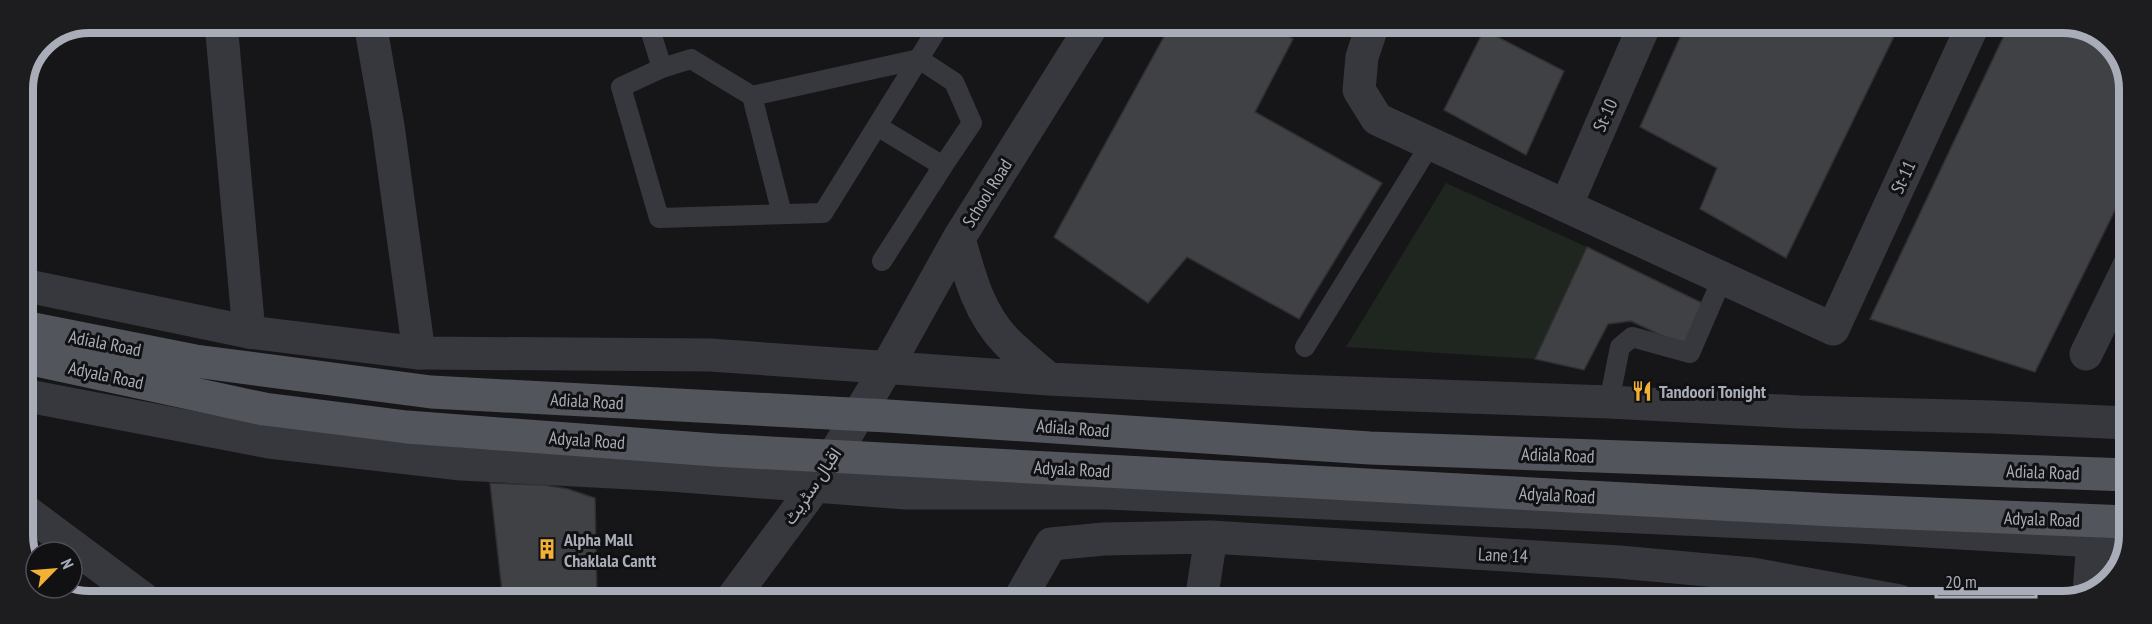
<svg xmlns="http://www.w3.org/2000/svg" width="2152" height="624" viewBox="0 0 2152 624" font-family="'PT Sans Narrow',Vazirmatn,sans-serif">
	<style>
		.green { fill: #1e261f }
		.building { fill: #404145; stroke: #303034; stroke-width: 1.5 }
		.lines { fill: none; stroke-linecap: round; stroke-linejoin: round }
		.service { stroke: #37383d; stroke-width: 20 }
		.minor { stroke: #37383d; stroke-width: 33 }
		.tertiary { stroke: #37383d; stroke-width: 33 }
		.primary { stroke: #53555c; stroke-width: 33 }
		.labels { text-anchor: middle; dominant-baseline: central; stroke-width: 6; stroke-linejoin: round; paint-order: stroke }
		.street-label { font-size: 18px; fill: #a8adb8; stroke: #111113 }
		.poi-label { font-size: 18px; font-weight: bold; fill: #a8adb8; stroke: #111113; text-anchor: start }
		.rim { fill: none; stroke: #a8adb8; stroke-width: 8 }
	</style>
	<rect width="100%" height="100%" fill="#161618"/>
	<!-- green -->
	<path class="green" d="M1446,183L1587,247L1535,359L1346,347Z"/>
	<!-- building -->
	<path class="building" d="M1171,24H1269L1293,39L1255,112L1382,183L1299,319L1187,257L1148,303L1054,237Z
		M1686,24H1900L1786,258L1700,209L1717,168L1640,127Z
		M2009,25H2080L2113,45L2129,84V182L2035,372L1870,319Z
		M1484,30L1564,71L1526,155L1444,110Z
		M1587,247L1704,304L1688,348L1631,321L1608,324L1584,370L1535,359Z
		M490,483L544,485L568,489L595,498L597,600H503Z"/>
	<g class="lines">
		<!-- service -->
		<path class="service" d="M648,23L662,68L621,87L659,218L823,213L941,23
			M662,68L691,59L752,96L919,59L954,82L972,123L943,166
			M752,96L782,214
			M877,126L943,166L882,261
			M1305,347L1431,143
			M1609,402L1620,347L1632,337L1690,353L1722,279"/>
		<!-- minor -->
		<path class="minor" d="M221,23L249,332
			M370,23L388,126L419,353
			M1373,24L1362,57L1359,90L1377,119L1833,329L1973,25
			M1566,206L1645,24
			M2086,354L2129,266
			M23,509L144,599
			M2089,593L2093,541
			M1019,600L1051,544L1104,539L1211,537L1619,562L1752,574L1900,601
			M1201,601L1211,537"/>
		<!-- tertiary -->
		<path class="tertiary" d="M959,238C969,275 979,314 1007,342C1020,355 1035,367 1049,379
			M23,285L249,332L419,353L710,355L1049,379L1294,391L1609,402L1799,412L1993,417L2128,423
			M23,395L269,442L461,464L670,475L906,493H1107L1859,527L2127,543
			M731,600L816,485L887,367L959,238L1093,24"/>
		<!-- primary -->
		<path class="primary" d="M23,327L195,361L431,392L888,416L1370,448L2128,475
			M23,357L264,409L407,427L715,450L1833,510L2127,522"/>
	</g>
	<!-- icons -->
	<defs>
		<g id="restaurant-bare" transform="scale(1.62)"><path d="M-5-6h1v4h1v-4h1v4h1v-4h1v5L-1.5 .5V6h-2V.5L-5-1ZM5-6V6H3V1.5H1.5Q1.5-4 5-6Z" fill="#f2b134" stroke="#111113" stroke-width="2.5" paint-order="stroke"/></g>
		<g id="building-bare" transform="scale(1.62)"><path d="M-4-6H4V6H1V3H-1V6H-4ZM-2.5-4.3h1.7v1.8h-1.7ZM.8-4.3h1.7v1.8H.8ZM-2.5-1h1.7V.8h-1.7ZM.8-1h1.7V.8H.8Z" fill="#f2b134" stroke="#111113" stroke-width="2.5" paint-order="stroke"/></g>
	</defs>
	<g fill-rule="evenodd">
		<use href="#restaurant-bare" x="1642" y="391"/>
		<use href="#building-bare" x="547" y="549"/>
	</g>
	<g class="labels">
		<!-- street labels -->
		<g class="street-label">
			<text transform="translate(1605 115) rotate(-66)">St-10</text>
			<text transform="translate(1903 177) rotate(-65)">St-11</text>
			<text transform="translate(987 193) rotate(-58)">School Road</text>
			<text transform="translate(105 343) rotate(11)">Adiala Road</text>
			<text transform="translate(106 375) rotate(12)">Adyala Road</text>
			<text transform="translate(587 401) rotate(3)">Adiala Road</text>
			<text transform="translate(1073 428) rotate(4)">Adiala Road</text>
			<text transform="translate(587 440) rotate(4)">Adyala Road</text>
			<text transform="translate(1558 455) rotate(2)">Adiala Road</text>
			<text transform="translate(1072 469) rotate(3)">Adyala Road</text>
			<text transform="translate(2043 472) rotate(2)">Adiala Road</text>
			<text transform="translate(812 486) rotate(-56)">اقبال سٹریٹ</text>
			<text transform="translate(1557 495) rotate(3)">Adyala Road</text>
			<text transform="translate(2042 519) rotate(2)">Adyala Road</text>
			<text transform="translate(1503 555) rotate(3)">Lane 14</text>
		</g>
		<!-- poi labels -->
		<g class="poi-label">
			<text x="1659" y="391">Tandoori Tonight</text>
			<text x="564" y="539">Alpha Mall<tspan x="564" dy="21">Chaklala Cantt</tspan></text>
		</g>
	</g>
	<!-- crop -->
	<path d="M0 0H2152V624H0ZM89 33H2063A56 56 0 0 1 2119 89V535A56 56 0 0 1 2063 591H89A56 56 0 0 1 33 535V89A56 56 0 0 1 89 33Z" fill="#1d1d20" fill-rule="evenodd"/>
	<path class="rim" d="M89 33H2063A56 56 0 0 1 2119 89V535A56 56 0 0 1 2063 591H89A56 56 0 0 1 33 535V89A56 56 0 0 1 89 33Z"/>
	<!-- north arrow -->
	<g transform="translate(54 570) rotate(65)"><circle r="28" fill="#111113" stroke="#4d4f55" stroke-width="1.5"/>
	<path d="M0-4.5L10 22L0 15L-10 22Z" fill="#f2b134"/>
	<text y="-9" font-size="16" font-weight="bold" text-anchor="middle" fill="#a8adb8">N</text>
	</g>
	<!-- scale -->
	<path d="M1936 588v9h100v-9" fill="none" stroke="#a8adb8" stroke-width="3"/>
	<text x="1945" y="588" font-size="18" fill="#a8adb8" stroke="#111113" stroke-width="4.5" paint-order="stroke">20 m</text>
</svg>
